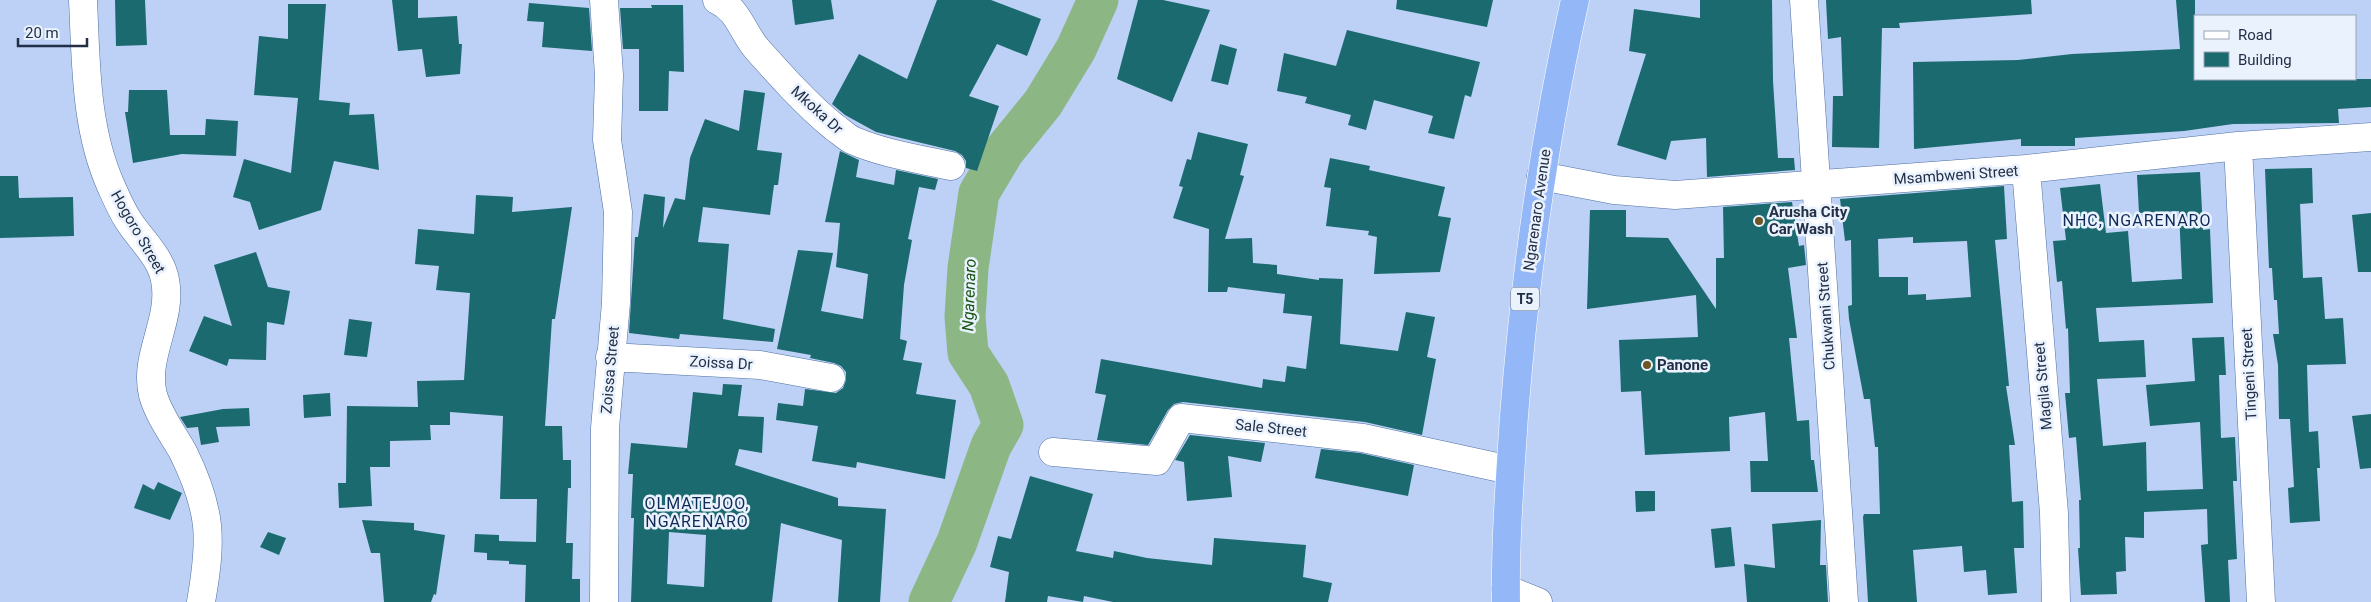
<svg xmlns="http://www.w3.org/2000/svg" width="2371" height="602" viewBox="0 0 2371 602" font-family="Roboto,sans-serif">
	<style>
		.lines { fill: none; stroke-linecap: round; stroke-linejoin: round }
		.river { stroke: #8cb785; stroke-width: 41 }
		.building { fill: #1b6a6f; fill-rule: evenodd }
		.minor-casing { stroke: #506fa4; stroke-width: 29 }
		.highway-casing { stroke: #fff; stroke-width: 29 }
		.minor { stroke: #fff; stroke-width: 28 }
		.highway { stroke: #94b8f7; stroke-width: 28 }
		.poi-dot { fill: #6d5525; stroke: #eaf2fe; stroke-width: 2 }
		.labels { text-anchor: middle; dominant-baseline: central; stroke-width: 5; stroke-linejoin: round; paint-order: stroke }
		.shield { fill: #eaf2fe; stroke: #5e6a7d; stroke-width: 1 }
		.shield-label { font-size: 14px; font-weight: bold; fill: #222f46 }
		.street-label { font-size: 15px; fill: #222f46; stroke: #eaf2fe }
		.poi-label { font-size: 15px; font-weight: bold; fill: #222f46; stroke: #eaf2fe; text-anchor: start }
		.neighbourhood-label { font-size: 16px; letter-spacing: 1px; fill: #0f2958; stroke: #eaf2fe }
		.water-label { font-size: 16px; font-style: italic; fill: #1b5513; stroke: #eaf2fe }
	</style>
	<rect width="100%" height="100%" fill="#bcd1f5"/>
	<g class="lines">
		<!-- river -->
		<path class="river" d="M929,602L957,542L991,446L1003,425L989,385L968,353L965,317L968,268L979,193L1004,151L1043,103L1076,49L1098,0"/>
	</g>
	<!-- building -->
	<path class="building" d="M115,0H145L147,45L116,46Z
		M392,0H418V18L457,16L459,44H462L460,74L426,77L422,49L398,51Z
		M792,0H831L834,19L795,25Z
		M937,0H991L1041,19L1027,56L997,44L969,96L999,106L977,171L966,168V161L962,155L955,151L876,132L845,115L832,104L859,54L907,79Z
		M1138,0H1163L1210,10L1172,102L1117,79Z
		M1397,0H1493L1487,27L1396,9Z
		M1700,0H1772L1773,81L1778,158H1794L1795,170L1707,177L1706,138L1671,141L1666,160L1617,145L1646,54L1629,51L1634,9L1700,18Z
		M1826,0H2031L2032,14L1899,23L1900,28H1882L1879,148L1832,147L1833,96H1843L1841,37L1828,39Z
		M2176,0H2195V79H2371V107L2338,109L2339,123L2233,124L2184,131L2075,138V146H2021V139L1914,149L1913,62L2018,60L2072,54L2180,49Z
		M529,3L589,8L592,51L542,47L544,22L527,21Z
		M288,4H326L319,100L350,103L349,115L374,114L379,170L334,161L321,210L259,230L250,202L233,197L244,159L291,173L298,98L254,95L259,36L288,39Z
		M651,5H683L684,72L669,71L668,111H639V49H623L620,8H652Z
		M1347,30L1480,62L1471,97L1465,95L1454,139L1428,133L1433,116L1374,100L1366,130L1348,125L1351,115L1305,103L1307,97L1277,91L1284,53L1336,66Z
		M1220,44L1237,49L1228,85L1211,81Z
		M129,90H167L170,135H205L206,119L238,121L236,156L182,154L133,163L125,112H128Z
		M744,90L765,93L757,150L782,153L778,185H774L770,215L703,207L698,242L729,244L723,319L775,329L773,342L680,334L679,339L629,333L635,237H638L644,194L665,197L663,228L675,198L685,200L690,158L705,119L739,131Z
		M1198,132L1248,144L1240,175L1244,176L1225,239L1252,238L1253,263L1277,265V274L1319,280V278L1343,279L1340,344L1398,351L1406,312L1435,317L1427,357L1436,359L1422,435L1365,422L1183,402L1174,404L1168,410L1148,445L1097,440L1106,395L1095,393L1101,359L1262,388L1263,379L1285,382L1287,366L1306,369L1312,316L1283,313L1285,294L1228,287L1227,292H1208L1209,229L1173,218L1183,187L1179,186L1187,159L1191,160Z
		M840,151L859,160L856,177L894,185L896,170L938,179L935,190L919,187L908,239L912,240L904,285L900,339L907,341L903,360L922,363L916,394L956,400L945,479L857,462L856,468L812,461L818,426L776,420L778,403L803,406L805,389L836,393L843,388L846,380V372L841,366L834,363L810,358L811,355L777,349L798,250L833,253L821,311L863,319L868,274L836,267L840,223L825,222Z
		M1330,158L1370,166L1369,170L1445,187L1438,216L1451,218L1440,272L1374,274L1377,237L1368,235L1369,231L1326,226L1331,188L1324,187Z
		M2312,168L2313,203L2300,204L2303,278L2322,277L2325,319L2343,318L2346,364L2307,365L2309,432L2318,431L2320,468H2317L2320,521L2290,523L2288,488L2294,487L2290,419H2279L2278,365L2273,334H2279L2277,300H2274L2272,268H2269L2265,169Z
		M2200,172L2203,230L2210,229L2213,303L2096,308L2099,342L2144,340L2146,377L2097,379L2103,446L2146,442L2147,491L2203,489L2200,422L2150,426L2146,385L2195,381L2192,338L2224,337L2226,375H2219L2221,438L2235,437L2237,481H2233L2237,559L2228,560L2230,602H2205L2201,545L2208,544L2207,509L2144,512V538L2125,537L2126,571L2116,572L2117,594L2081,595L2078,548H2080L2079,500H2081L2076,437L2069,438L2065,393H2070L2068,328L2066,329L2062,281L2057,282L2053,241L2066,240L2060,188L2100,184L2106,233L2128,231L2132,282L2182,279L2179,211L2139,213L2137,175Z
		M0,176H18L19,198L73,197L74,236L0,238Z
		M2004,186L2007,239L1995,240L2009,386H2006L2015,445H2009L2012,502L2023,501L2024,548H2014L2017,593L1988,595L1986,570L1964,572L1962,546L1913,550L1917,602H1868L1863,517L1864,514H1880L1878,447H1875L1870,399H1864L1849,319L1848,306L1852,305L1851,240L1845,241L1840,199ZM1913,237V243L1967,241L1971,297L1926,300V294L1908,295V277H1879L1878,239Z
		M476,195L513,197L512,212L572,207L555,319H552L545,426H562L563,460H571V488H568L566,543H573L572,579H580V602H525L526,565L509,564V561L487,560V553L474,552L475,534L499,535V541L536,542L537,499H500L503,416L450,412V425H430L431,440L390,441V467H370L372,506L339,508L338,483H346L347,406L418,407L417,381L464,380L470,293L436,290L439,266L415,264L418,229L474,234Z
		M1792,202L1799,246L1804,245L1806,265L1788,268L1797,338H1789L1797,421L1809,420L1811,460H1814L1818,492H1751L1750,461H1768L1765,412L1729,417L1730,451L1645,455L1641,391L1621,392L1619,340L1698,337L1696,295L1587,309L1590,210H1626V237L1668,238L1716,309V258H1724L1723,207Z
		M2371,213V272H2358L2352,215Z
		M256,252L268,287L290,291L284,325L267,322L266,360L229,359L227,366L189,351L204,316L232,326L214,265Z
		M349,319L372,322L367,357L344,355Z
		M723,384L742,385L738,416L764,417L762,453L739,449L735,465L838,498V506L886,509L880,602H838L842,540L781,523L772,602H631L634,518H631L633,474H628L631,443L687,448L693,392L722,395ZM669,532L706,535L704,587L667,584Z
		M330,393L331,416L304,418L303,395Z
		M249,408L250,426L216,427L219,442L201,445L198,427L187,428L180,417L223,409Z
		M2371,414V468L2360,469L2352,416Z
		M1190,435L1265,443L1261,462L1228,456L1232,497L1187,501L1184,462L1175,460Z
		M1321,449L1360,453L1414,465L1408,496L1315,478Z
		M1030,476L1093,494L1076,551L1113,558L1114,551L1147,558L1212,565L1214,538L1306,545L1303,577L1332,583L1328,602H1113L1084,596L1083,602L1048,596L1047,602H1005L1009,572L990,567L998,536L1011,539Z
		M158,482L182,493L170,520L134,508L143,484L154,490Z
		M1635,491H1655V511L1636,512Z
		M362,520L414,523V530L445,535L436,595L434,594L431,602H384L380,553H371Z
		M1821,520L1820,565H1826L1828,602H1747L1744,564L1775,568L1772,524Z
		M1731,527L1735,566L1715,568L1711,529Z
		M268,532L286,538L279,555L260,547Z"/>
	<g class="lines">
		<!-- minor casing -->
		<g class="minor-casing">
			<path id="minor" d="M83,0C86,62 85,128 111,186C116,197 121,209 128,220C140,239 161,257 165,280C173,320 143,356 153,395C159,416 173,434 183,452C212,511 212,539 201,602
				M717,0C739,10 742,32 757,49C781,76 806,104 834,127C840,131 846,137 852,140C884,154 919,159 951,166
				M1804,0L1844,602
				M2238,146L2261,602
				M2026,169L2054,513L2056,602
				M1541,176L1614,190L1675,195L2026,169L2238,146L2371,137
				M610,357L760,365L831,378
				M1053,452L1157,461L1181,418L1363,438L1510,470
				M1506,589L1538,602
				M604,602L605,428L616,303L618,212L607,140L609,75L604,0"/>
		</g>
		<!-- highway casing -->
		<g class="highway-casing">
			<path id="highway" d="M1506,602C1505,540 1510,478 1514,416C1525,276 1544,137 1575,0"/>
		</g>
		<!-- minor -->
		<use href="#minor" class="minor"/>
		<!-- highway -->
		<use href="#highway" class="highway"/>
	</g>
	<!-- markers -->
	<g class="poi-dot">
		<circle cx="1759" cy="221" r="5"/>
		<circle cx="1647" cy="365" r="5"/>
	</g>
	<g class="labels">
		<!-- shield labels -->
		<rect class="shield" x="1511" y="287.5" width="28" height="23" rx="4"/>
		<g class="shield-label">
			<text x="1525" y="299">T5</text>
		</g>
		<!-- street labels -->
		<g class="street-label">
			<text transform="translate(817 110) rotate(42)">Mkoka Dr</text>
			<text transform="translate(1956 175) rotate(-4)">Msambweni Street</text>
			<text transform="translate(1537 210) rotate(-82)">Ngarenaro Avenue</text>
			<text transform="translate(138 232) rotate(60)">Hogoro Street</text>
			<text transform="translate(1826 316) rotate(-94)">Chukwani Street</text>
			<text transform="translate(721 363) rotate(3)">Zoissa Dr</text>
			<text transform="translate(610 370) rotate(-85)">Zoissa Street</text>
			<text transform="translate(2249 374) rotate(-93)">Tingeni Street</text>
			<text transform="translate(2043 386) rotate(-95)">Magila Street</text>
			<text transform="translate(1271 428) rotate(6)">Sale Street</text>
		</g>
		<!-- poi labels -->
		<g class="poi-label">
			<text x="1769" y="212">Arusha City<tspan x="1769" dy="17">Car Wash</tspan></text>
			<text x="1657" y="365">Panone</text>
		</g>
		<!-- neighbourhood labels -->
		<g class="neighbourhood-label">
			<text x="2137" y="220">NHC, NGARENARO</text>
			<text x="697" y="503">OLMATEJOO,<tspan x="697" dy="18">NGARENARO</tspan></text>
		</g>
		<!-- water labels -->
		<g class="water-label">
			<text transform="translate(969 295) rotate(-88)">Ngarenaro</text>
		</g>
	</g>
	<!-- legend -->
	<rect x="2194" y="15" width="162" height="65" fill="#eaf2fe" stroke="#9aa4b4"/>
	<rect x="2204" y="31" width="25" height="8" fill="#ffffff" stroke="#9aa4b4"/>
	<text x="2238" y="40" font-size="15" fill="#222f46">Road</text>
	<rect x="2204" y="52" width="25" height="15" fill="#1b6a6f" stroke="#9aa4b4"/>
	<text x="2238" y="65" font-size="15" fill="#222f46">Building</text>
	<!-- scale -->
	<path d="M18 38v8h69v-8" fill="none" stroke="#222f46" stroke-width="2.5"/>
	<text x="25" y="38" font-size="15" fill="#222f46" stroke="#eaf2fe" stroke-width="4" paint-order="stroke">20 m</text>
</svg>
